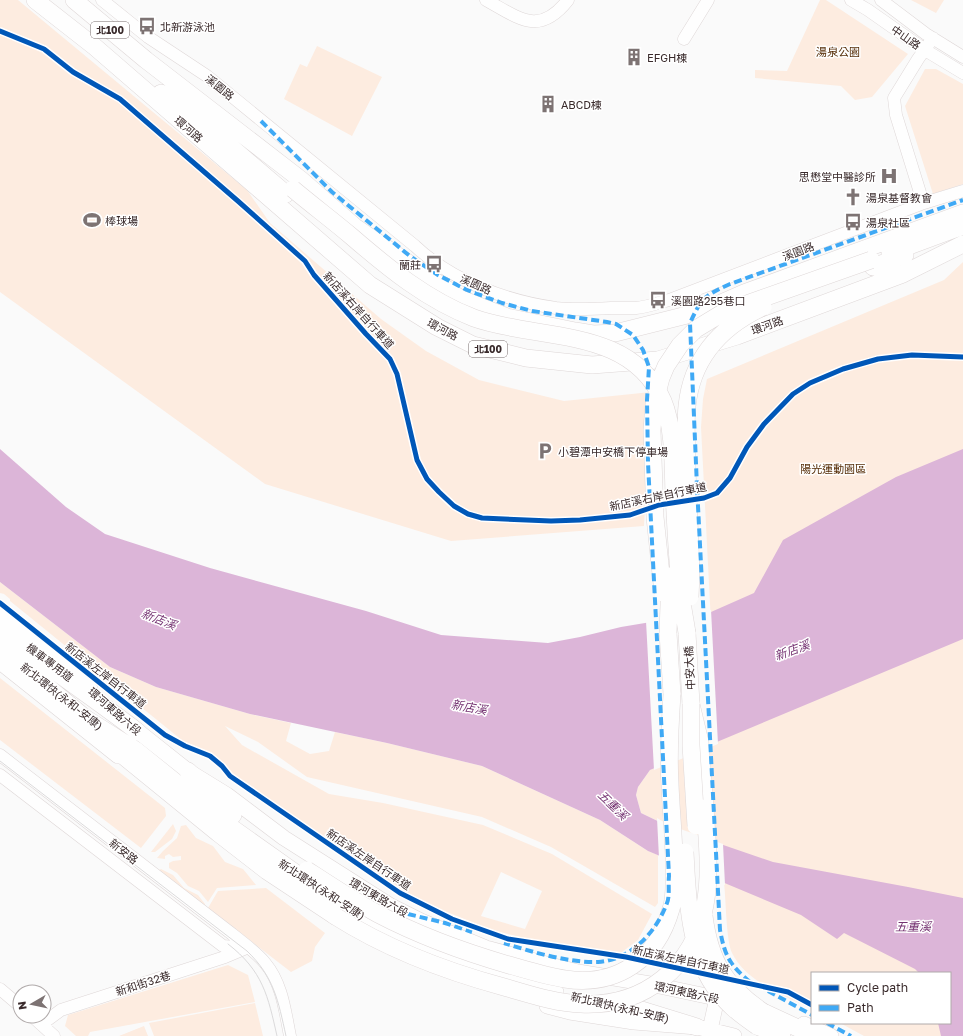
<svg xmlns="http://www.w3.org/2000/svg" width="963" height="1036" viewBox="0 0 963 1036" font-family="'Golos Text','Noto Sans TC',sans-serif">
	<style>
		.green { fill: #fdece0; fill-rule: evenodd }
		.water { fill: #dcb5d8 }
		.pier { fill: #fafafa }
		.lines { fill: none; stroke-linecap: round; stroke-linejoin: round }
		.minor-casing { stroke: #ded7d7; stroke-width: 13 }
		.major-casing { stroke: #ded7d7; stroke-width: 16 }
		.highway-casing { stroke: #ded7d7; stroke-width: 18 }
		.minor { stroke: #fefefe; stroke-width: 12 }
		.major { stroke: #fefefe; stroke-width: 15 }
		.highway { stroke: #fefefe; stroke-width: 17 }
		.tram { stroke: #dbdadb; stroke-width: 1 }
		.highway-bridge-casing { stroke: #ded7d7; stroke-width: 18; stroke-linecap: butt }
		.highway-bridge { stroke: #fefefe; stroke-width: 17 }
		.quiet { stroke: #3fa9f5; stroke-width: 4; stroke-dasharray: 8 4; stroke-linecap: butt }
		.cycleway-casing { stroke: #fff; stroke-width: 8 }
		.cycleway { stroke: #0057b8; stroke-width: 5 }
		.labels { text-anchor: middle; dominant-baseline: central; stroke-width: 3; stroke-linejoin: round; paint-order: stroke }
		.shield { fill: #fff; stroke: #746a6b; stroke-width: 1 }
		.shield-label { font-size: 10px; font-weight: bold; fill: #392a2b }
		.poi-label { font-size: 11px; fill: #392a2b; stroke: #fff; text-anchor: start }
		.street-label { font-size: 11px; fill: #392a2b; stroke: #fff }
		.park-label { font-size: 11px; fill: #562e08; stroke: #fff }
		.water-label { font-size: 12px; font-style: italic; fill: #753372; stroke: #fff }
	</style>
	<rect width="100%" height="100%" fill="#fafafa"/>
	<!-- green -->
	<path class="green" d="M0,0H18L247,190L270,223L381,319L426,351L479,380L564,401L651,392L644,526L451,541L265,484L0,292Z
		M820,0H826L908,54L872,97L855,100L841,86L755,78V70L787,71Z
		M911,0H944L936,13Z
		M317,46L382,77L352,136L284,99L300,64L307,67Z
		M925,69H936L963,84V184L933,194L905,106Z
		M963,262V1036H864L840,1023H950V973H812V1009C784,995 747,983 732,953C726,940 726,899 724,883L668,826L641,813L636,795L638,787L650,770L717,741L701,427L703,399L707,379L944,280Z
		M0,582L110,667L156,687L250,714L291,723L286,741L310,754L329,751L335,732L387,743L482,766L600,820L648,851L658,855V903L655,907L551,847L482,817L307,777L258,742L225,726L242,745L329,794L383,803L483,825L552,854L652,914L638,940L618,955L549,944L492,930L447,912L392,885L230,774L219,760L207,751L183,741L10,601V599L4,594L0,593ZM501,872L542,891L525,929L481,916Z
		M0,678L165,808L166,816L141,848L0,740Z
		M173,824L176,831L172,839L155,852H151Z
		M186,825L196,838L213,846L225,862L243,869L256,885L217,888L208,902L199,891L188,886L177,873L169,868V863L173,861L181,860V856L173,857L169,854L165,856V859L157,858L163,851L177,838L181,826Z
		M161,869L173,875L184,888L198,895L205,904V906L159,870Z
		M266,888L325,933L315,947L312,961L291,972L208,908L218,891Z
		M228,965L248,975L255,1002L90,1032L88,1036H76L65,1026L68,1015Z
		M255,1003L263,1036H154L149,1023Z
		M144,1026L148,1036H119Z"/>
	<!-- water -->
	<path class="water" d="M0,449L66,507L105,534L210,568L366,611L441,635L548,643L580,637L621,627L711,612L754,593L783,540L896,477L963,449V639L650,770L638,787L636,795L641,813L668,826L773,862L908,887L963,898V1036H941L938,1023H950V973H919L915,969L844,933L837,939L801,915L648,851L600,820L482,766L387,743L250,714L156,687L110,667L0,582Z"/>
	<!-- pier -->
	<path class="pier" d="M711,610L718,744L654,770L646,621Z
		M657,818L669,825L723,844L725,885L659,858Z"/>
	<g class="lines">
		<!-- minor casing -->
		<g class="minor-casing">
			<path id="minor" d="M102,0L148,37L207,76L415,246C452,281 506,301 556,308C574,310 593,309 611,308C619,308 628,308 636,308C647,307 658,303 669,300L924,203L963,191
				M486,0C519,18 539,37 568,0
				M851,0L868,10L925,50L963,73
				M881,0L926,34L963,57
				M684,39L708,0
				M924,203L922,199L896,115L894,98L918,59L933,38
				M0,755L232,934C243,943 256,952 265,963C282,983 285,1011 290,1036
				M0,775L223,946L247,948
				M0,989L20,1006
				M32,1016L54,1036
				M42,1024L61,1010L225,957L244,949"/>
		</g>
		<!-- major casing -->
		<g class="major-casing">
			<path id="major" d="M0,613L63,664L90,689
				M0,662L118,756
				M130,725L188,771L227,795L284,838L391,906L421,921L486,948L546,964L578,972L650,984L730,1001
				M547,1006L570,1012L634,1022L697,1027L734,1036
				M804,1024L831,1036
				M710,1030L717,998"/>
		</g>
		<!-- highway casing -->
		<g class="highway-casing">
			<path id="highway" d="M35,0L95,47L370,285L437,327L473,345L526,358L592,365L658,360L737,336L903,274L963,244
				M74,0L146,60L300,179L355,227L461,299L507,317L575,331L593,334L615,333L703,311L744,293L963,213
				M161,93L197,118L286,194
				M890,253L963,226
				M873,267L905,255
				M0,630C45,666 93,697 138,732
				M668,633L672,694
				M687,633L691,704L700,742L705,808
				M0,647L85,718L137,751L232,828L311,884L389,932L447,958L503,978L555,992
				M111,744L121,754L218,833L267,871L335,916
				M188,771L212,796L233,815
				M604,1003L642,1010L697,1027
				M763,1012L815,1036
				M757,1026L782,1036"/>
		</g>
		<!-- minor -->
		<use href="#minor" class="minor"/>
		<!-- major -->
		<use href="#major" class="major"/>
		<!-- highway -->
		<use href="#highway" class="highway"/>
		<!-- tram -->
		<path class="tram" d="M0,761L247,951C274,977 278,1000 286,1036
			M228,944C263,971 268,996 277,1036"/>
		<!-- highway-bridge casing -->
		<g class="highway-bridge-casing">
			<path id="highway-bridge" d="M293,189C312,205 332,220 351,236C388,268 427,300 474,318C538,341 631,326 663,401C674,427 673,467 674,495C676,528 677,560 681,593C682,606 685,619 687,633
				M663,593L655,517L652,430L654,405L661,378L666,366L680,345L696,329L724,312L871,260
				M690,597L691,574C690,539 688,503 687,467C687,447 685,426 687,406C692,358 720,327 763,307
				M668,633L670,576
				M691,704V745L696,826
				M685,852C687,894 689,950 714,986C725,1003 741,1015 757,1026
				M307,870C330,885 354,901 378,914C420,936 464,952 509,965C527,970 546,976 565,979C617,987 657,959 671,909C675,898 674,885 674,874C675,844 671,814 670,784C668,754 670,724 672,694
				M335,916C387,949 445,971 504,987C529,994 555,1003 581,1004C644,1007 694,967 705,905C711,873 707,840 705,808
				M704,916C710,962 725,986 763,1012"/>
		</g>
		<!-- highway-bridge -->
		<use href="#highway-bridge" class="highway-bridge"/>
		<!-- quiet -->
		<path class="quiet" d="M261,121L332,192L411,257L438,275L467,290L502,303L532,311L607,322L616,324L633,335L643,350L649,367L647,400L648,463L669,876C668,884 670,896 667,903C656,933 630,960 598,962C569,963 532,952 504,943
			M408,914L445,923L472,932
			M750,982C730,965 725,957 720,930L697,487L690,323C702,297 704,296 730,284L963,200
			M768,991L812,1015
			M827,1023L851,1036"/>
		<!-- cycleway casing -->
		<g class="cycleway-casing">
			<path id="cycleway" d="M0,31L44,49L73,72L120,99L239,202L305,261L314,275L366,334L390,359L397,374L417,460L427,479L439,492L454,506L468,514L482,518L551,521L580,520L630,515L659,505L704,498L717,493L730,478L747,447L764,424L793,394L810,383L843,369L878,359L912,355L963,357
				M0,603L165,735L185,746L210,756L222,766L230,776L400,893L452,919L508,939L626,957L788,992L812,1005"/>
		</g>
		<!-- cycleway -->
		<use href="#cycleway" class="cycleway"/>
	</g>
	<!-- icons -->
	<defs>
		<g id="bus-bare" transform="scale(1.38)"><path d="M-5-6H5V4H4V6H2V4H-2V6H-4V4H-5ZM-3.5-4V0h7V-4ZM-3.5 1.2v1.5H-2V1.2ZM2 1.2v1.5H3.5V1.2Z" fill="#7d7373" stroke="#fff" stroke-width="2.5" paint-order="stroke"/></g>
		<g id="building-bare" transform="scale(1.38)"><path d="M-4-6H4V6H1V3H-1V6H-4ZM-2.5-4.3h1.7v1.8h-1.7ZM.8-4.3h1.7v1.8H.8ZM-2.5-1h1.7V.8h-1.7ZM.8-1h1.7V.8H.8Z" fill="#7d7373" stroke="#fff" stroke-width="2.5" paint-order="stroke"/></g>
		<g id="hospital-bare" transform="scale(1.38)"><path d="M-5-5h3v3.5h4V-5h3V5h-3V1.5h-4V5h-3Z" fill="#7d7373" stroke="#fff" stroke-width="2.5" paint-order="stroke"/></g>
		<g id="church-bare" transform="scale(1.38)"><path d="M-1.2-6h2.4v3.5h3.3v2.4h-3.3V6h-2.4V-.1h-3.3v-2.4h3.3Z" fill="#7d7373" stroke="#fff" stroke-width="2.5" paint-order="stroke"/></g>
		<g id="stadium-bare" transform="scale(1.38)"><path d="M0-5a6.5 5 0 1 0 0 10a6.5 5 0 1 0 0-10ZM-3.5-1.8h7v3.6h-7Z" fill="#7d7373" stroke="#fff" stroke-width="2.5" paint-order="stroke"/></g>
		<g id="parking-bare" transform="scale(1.38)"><path d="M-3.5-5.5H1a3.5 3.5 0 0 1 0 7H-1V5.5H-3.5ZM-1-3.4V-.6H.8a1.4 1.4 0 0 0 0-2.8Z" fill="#7d7373" stroke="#fff" stroke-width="2.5" paint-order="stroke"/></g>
	</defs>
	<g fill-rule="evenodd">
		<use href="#bus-bare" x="147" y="26"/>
		<use href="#building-bare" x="634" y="57"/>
		<use href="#building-bare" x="548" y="104"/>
		<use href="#hospital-bare" x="889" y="176"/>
		<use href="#church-bare" x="853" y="197"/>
		<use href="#stadium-bare" x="92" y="220"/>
		<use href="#bus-bare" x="853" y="222"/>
		<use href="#bus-bare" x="434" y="264"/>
		<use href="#bus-bare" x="658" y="300"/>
		<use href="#parking-bare" x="545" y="451"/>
	</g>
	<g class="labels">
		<!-- shield labels -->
		<g class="shield">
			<rect x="91" y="22" width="38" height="16" rx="3"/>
			<rect x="469" y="341" width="38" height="16" rx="3"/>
		</g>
		<g class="shield-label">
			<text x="110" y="30">北100</text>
			<text x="488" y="349">北100</text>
		</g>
		<!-- poi labels -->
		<g class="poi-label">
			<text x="160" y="26">北新游泳池</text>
			<text x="647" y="57">EFGH棟</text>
			<text x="561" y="104">ABCD棟</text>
			<text x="876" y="176" text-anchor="end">思懋堂中醫診所</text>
			<text x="866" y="197">湯泉基督教會</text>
			<text x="105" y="220">棒球場</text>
			<text x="866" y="222">湯泉社區</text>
			<text x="421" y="264" text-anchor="end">蘭莊</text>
			<text x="671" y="300">溪園路255巷口</text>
			<text x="558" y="451">小碧潭中安橋下停車場</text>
		</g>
		<!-- street labels -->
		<g class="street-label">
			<text transform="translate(906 37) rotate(35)">中山路</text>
			<text transform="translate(220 87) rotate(39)">溪園路</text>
			<text transform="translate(189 129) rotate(41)">環河路</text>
			<text transform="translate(798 251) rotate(-21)">溪園路</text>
			<text transform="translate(476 284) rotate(24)">溪園路</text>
			<text transform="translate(359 310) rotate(48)">新店溪右岸自行車道</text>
			<text transform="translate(767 325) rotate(-20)">環河路</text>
			<text transform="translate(443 329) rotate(28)">環河路</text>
			<text transform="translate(658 496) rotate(-12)">新店溪右岸自行車道</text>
			<text transform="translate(50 662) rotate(37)">機車專用道</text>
			<text transform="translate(689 668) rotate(-93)">中安大橋</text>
			<text transform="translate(106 675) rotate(38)">新店溪左岸自行車道</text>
			<text transform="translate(62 696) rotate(38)">新北環快(永和-安康)</text>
			<text transform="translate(115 711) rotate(41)">環河東路六段</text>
			<text transform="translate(124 851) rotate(38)">新安路</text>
			<text transform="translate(369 859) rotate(34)">新店溪左岸自行車道</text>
			<text transform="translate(322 889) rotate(33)">新北環快(永和-安康)</text>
			<text transform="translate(379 897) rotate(30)">環河東路六段</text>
			<text transform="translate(681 959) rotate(12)">新店溪左岸自行車道</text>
			<text transform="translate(143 983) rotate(-18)">新和街32巷</text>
			<text transform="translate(687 992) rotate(12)">環河東路六段</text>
			<text transform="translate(620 1007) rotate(13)">新北環快(永和-安康)</text>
		</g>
		<!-- park labels -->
		<g class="park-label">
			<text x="838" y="51">湯泉公園</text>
			<text x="833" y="468">陽光運動園區</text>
		</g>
		<!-- water labels -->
		<g class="water-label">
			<text transform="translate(159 619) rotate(22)">新店溪</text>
			<text transform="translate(792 650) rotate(-20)">新店溪</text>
			<text transform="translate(469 707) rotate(10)">新店溪</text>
			<text transform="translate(613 805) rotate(44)">五重溪</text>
			<text x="913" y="926">五重溪</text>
		</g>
	</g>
	<!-- legend -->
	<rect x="811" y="972" width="140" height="52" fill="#ffffff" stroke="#b0aaaa"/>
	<rect x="819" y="985" width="20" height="6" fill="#0057b8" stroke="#b0aaaa"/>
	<text x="847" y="992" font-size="12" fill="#392a2b">Cycle path</text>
	<rect x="819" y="1005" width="20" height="6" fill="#3fa9f5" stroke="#b0aaaa"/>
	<text x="847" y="1012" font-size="12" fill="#392a2b">Path</text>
	<!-- north arrow -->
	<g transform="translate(32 1004) rotate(261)"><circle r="19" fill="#ffffff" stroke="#b0aaaa"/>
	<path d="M0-3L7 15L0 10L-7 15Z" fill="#7d7373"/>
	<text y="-6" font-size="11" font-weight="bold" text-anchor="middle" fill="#392a2b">N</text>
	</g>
</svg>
